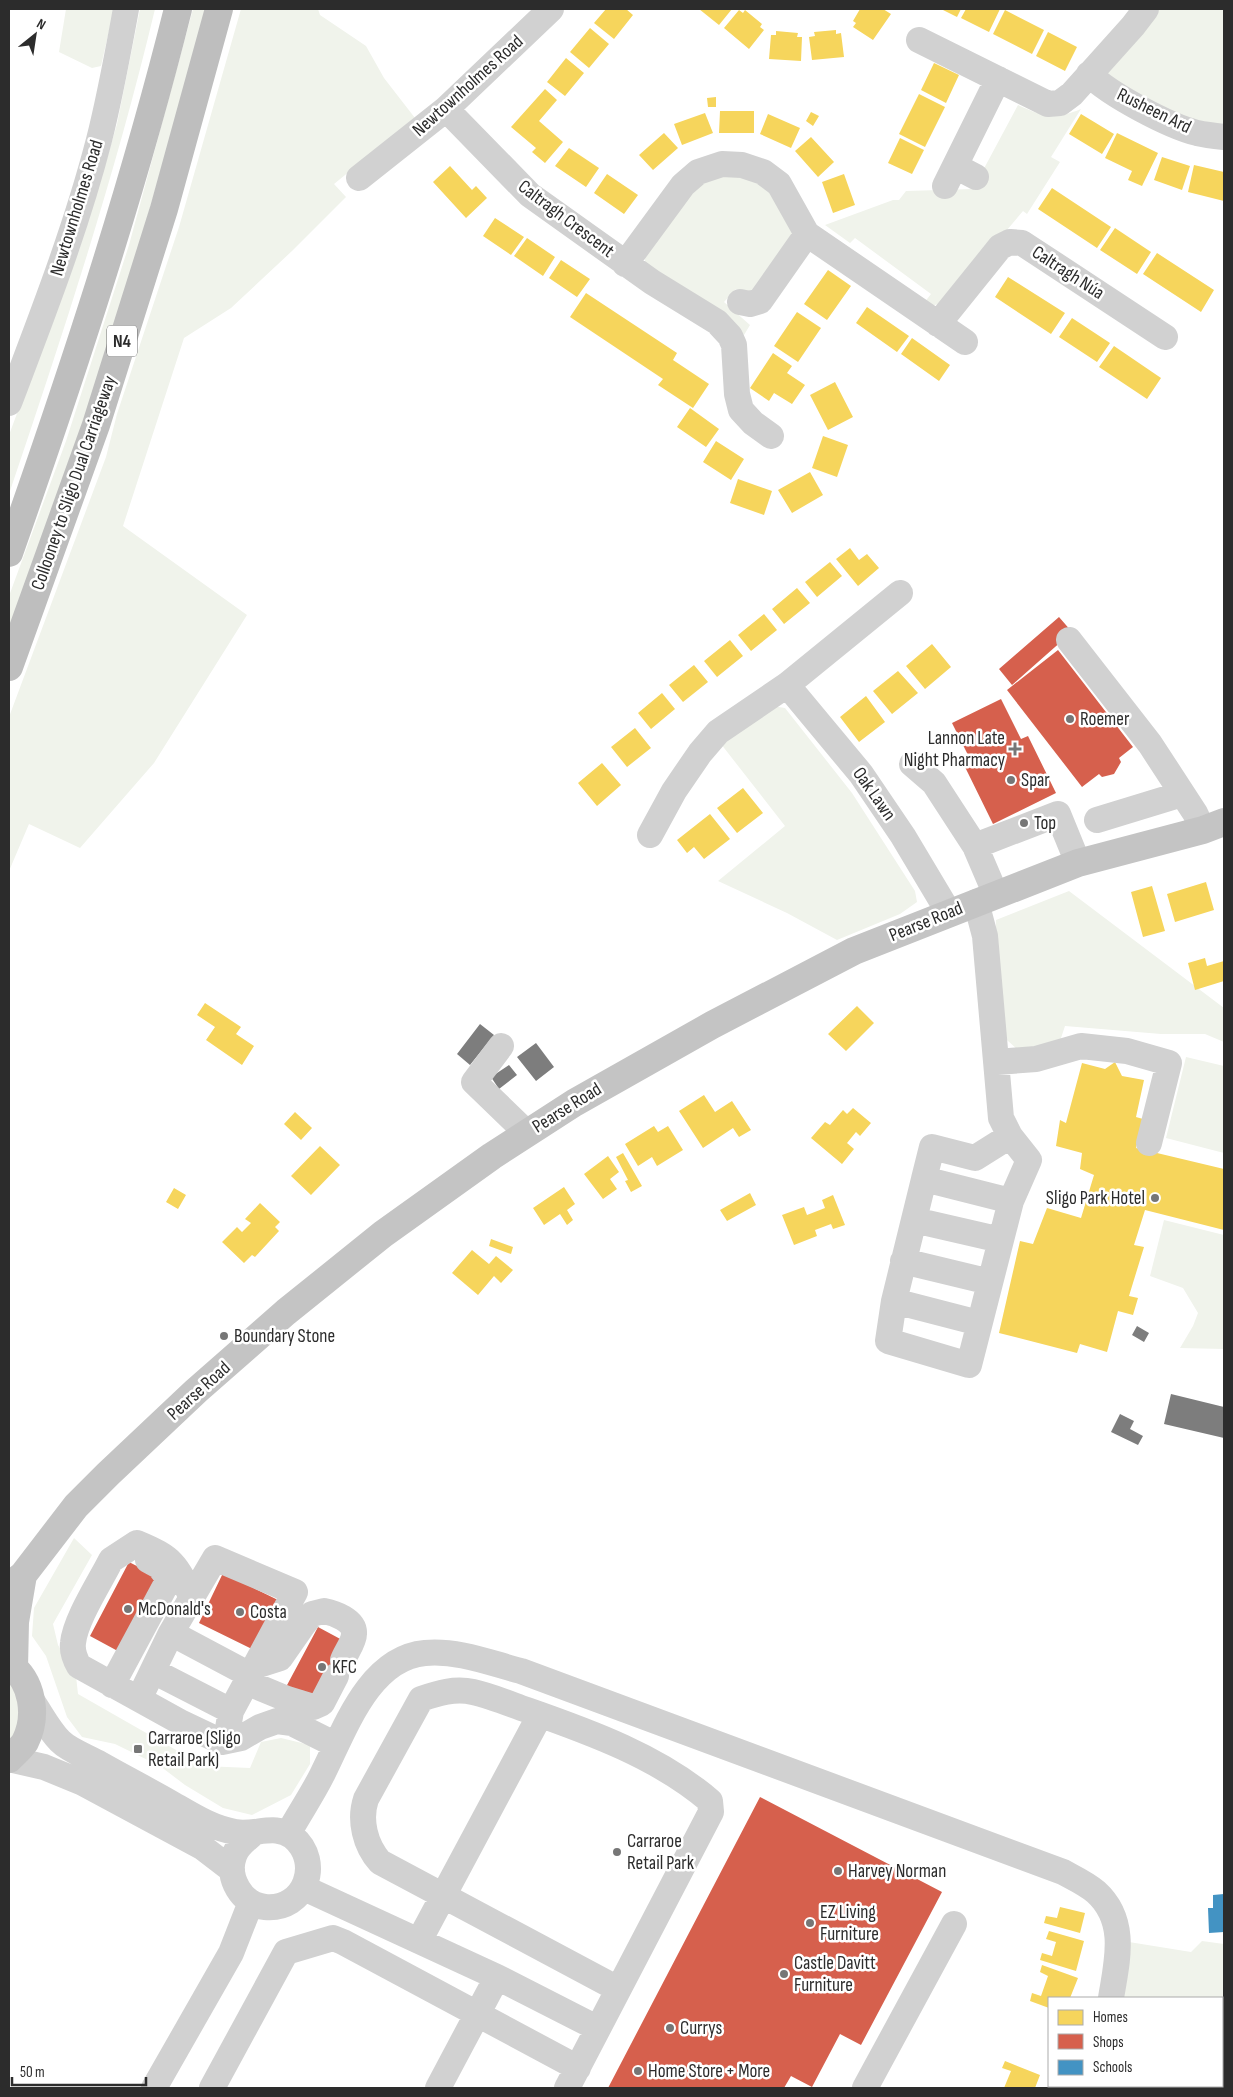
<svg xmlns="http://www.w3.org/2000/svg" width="1233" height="2097" viewBox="0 0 1233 2097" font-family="'Sofia Sans Condensed',sans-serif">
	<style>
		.green { fill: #f0f3eb }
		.homes { fill: #f6d55c }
		.shops { fill: #d6604d }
		.schools { fill: #4393c3 }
		.building { fill: #7d7d7d }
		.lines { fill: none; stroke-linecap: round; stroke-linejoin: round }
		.minor { stroke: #d1d1d1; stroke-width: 26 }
		.major { stroke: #c4c4c4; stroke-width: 28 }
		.highway { stroke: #bebebe; stroke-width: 28 }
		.poi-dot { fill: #767676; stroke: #fff; stroke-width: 2 }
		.labels { text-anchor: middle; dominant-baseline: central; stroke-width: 5; stroke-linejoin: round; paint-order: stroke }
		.shield { fill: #fff; stroke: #6b6b6b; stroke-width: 1 }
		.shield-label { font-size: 18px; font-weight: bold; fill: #2c2c2c }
		.street-label { font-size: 19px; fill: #2c2c2c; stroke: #fff }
		.poi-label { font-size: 19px; fill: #2c2c2c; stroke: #fff; text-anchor: start }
	</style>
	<rect width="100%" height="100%" fill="#fff"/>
	<!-- green -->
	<path class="green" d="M66,9H114L101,66L92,68L59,52Z
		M140,9H155C116,173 63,334 9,494V435L38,357L106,162L117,124Z
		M193,9H207L113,337L9,638V596L66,441L129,245Z
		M241,9H318L320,15L366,46L384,78L415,118L334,184L346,197L292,251L231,308L184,338L123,526L247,615L154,763L80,848L29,824L9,871V717L106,457L117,414L179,227Z
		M1154,9H1224V130L1147,104L1107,73Z
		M1018,105C1044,117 1054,120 1081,109L1051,157L1060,162L1027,214L1023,211L945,303L929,306L924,303L931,294L855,238L850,243L825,225L893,200H899L906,191L973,189Z
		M728,173L761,181L795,226L790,245L751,295L736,289L724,302L750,325L744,335L646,265L644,255L691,191L706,180Z
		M772,706L785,708L852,793L915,891L917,902L900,914L837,940L787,913L718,881L785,826L721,744Z
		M1069,891L1224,1008V1042L1205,1034H1161L1065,1026L1059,1044L1018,1050L997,1031L996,920Z
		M1186,1057L1224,1066V1153L1166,1138Z
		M1164,1220L1224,1235V1349L1180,1348L1193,1326L1198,1313L1183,1288L1150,1276Z
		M74,1538L92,1555L53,1624L58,1645L76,1676L78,1694L204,1766L250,1768L261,1742L281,1738L310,1745V1764L291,1795L252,1815L223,1808L185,1785L160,1766L115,1744L82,1737L67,1717L46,1656L32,1636L34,1608Z
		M9,1680C22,1707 26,1717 9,1743Z
		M1202,1941L1224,1944V2073H1222V1998H1120L1129,1942L1191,1952Z"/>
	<!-- homes -->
	<path class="homes" d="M606,9H626L633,15L614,39L594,23Z
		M699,9H732L719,25Z
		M860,9H883L891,14L873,40L853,27L856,23L853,21Z
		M941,9H961L957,17Z
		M966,9H1000L989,32L961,18Z
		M739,10L743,13L745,10L762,24L760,27L764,30L749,49L724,28Z
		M1005,10L1044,30L1032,54L993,34Z
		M590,28L609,44L589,68L570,52Z
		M836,30V34L841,33L844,57L812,60L809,37L815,36L814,32Z
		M776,31L798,33L797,37H802L801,61L769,59L771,35H776Z
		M1048,32L1077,47L1065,71L1036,56Z
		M566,58L584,73L565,96L547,82Z
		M934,63L959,75L946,103L921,90Z
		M545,89L557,100L539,121L563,142L545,163L532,152L536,148L511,127Z
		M919,94L945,107L925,147L899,134Z
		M716,97V107H708L707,98Z
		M720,111H754V133H719Z
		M811,112L819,116L813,126L806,121Z
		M705,113L713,133L682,145L674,124Z
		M768,114L800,128L791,148L760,134Z
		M1081,114L1114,134L1102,154L1069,134Z
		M664,133L678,148L653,170L639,155Z
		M1117,133L1158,153L1142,186L1128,180L1132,171L1105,158Z
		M811,137L834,162L818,177L795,151Z
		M900,138L924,150L912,174L888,163Z
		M569,148L599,168L586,187L555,166Z
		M1162,157L1190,166L1182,190L1154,180Z
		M1194,165L1224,172V201L1188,192Z
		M450,166L472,190L476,186L487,198L466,218L433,182Z
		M607,174L638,195L624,214L594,193Z
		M844,174L855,205L833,213L822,182Z
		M1052,188L1111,227L1097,248L1038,209Z
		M495,218L524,237L511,255L483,236Z
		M1115,228L1151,252L1137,274L1100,250Z
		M527,238L555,257L543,276L514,256Z
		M1157,253L1214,290L1201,312L1143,274Z
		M561,260L590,279L577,297L549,278Z
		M828,270L851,286L827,320L804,304Z
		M1008,277L1065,313L1051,334L995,297Z
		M586,293L677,353L673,360L709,384L693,408L658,385L663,379L570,317Z
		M867,307L909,336L897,352L856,323Z
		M797,312L821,328L798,362L774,346Z
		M1072,318L1110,343L1097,362L1059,337Z
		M912,338L950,365L939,381L901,354Z
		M1114,346L1161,378L1147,399L1099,367Z
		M773,353L792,366L787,373L805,385L792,404L774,393L769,401L750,388Z
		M835,382L853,417L828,430L810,395Z
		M690,408L719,429L706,447L677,427Z
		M823,436L848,445L837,477L812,468Z
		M716,441L744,459L731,480L703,462Z
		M810,472L823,495L792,513L778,490Z
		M738,479L772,491L764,515L730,503Z
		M850,548L859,560L867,554L879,568L858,586L836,559Z
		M830,562L842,576L817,597L805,582Z
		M797,588L810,603L784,624L772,609Z
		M764,614L777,630L751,651L738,635Z
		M730,640L743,656L717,677L704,661Z
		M932,644L951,667L925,689L906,666Z
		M694,665L708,682L683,702L669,685Z
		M898,671L918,693L892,714L873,691Z
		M662,693L675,709L651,729L638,713Z
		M866,696L885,722L859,742L840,717Z
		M635,728L651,748L627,767L611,747Z
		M602,763L621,785L597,806L578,783Z
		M743,788L763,813L737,833L717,808Z
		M710,814L730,839L704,859L694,847L687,853L677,840Z
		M1206,882L1214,910L1175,922L1167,894Z
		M1152,886L1165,931L1143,937L1131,892Z
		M1205,958L1207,966L1224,961V981L1195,990L1188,963Z
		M205,1003L241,1027L236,1034L254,1046L242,1065L206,1040L215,1027L197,1015Z
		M857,1006L874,1023L846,1051L828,1034Z
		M1115,1062L1122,1076L1144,1080L1136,1117L1143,1119L1136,1148L1224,1169V1230L1145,1210L1134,1245L1144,1247L1129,1296L1138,1298L1133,1315L1118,1311L1107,1352L1080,1344L1077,1353L999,1333L1020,1241L1033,1244L1047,1208L1081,1218L1094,1175L1080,1169L1082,1153L1056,1146L1060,1120L1066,1123L1082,1063L1105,1069Z
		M704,1095L715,1112L732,1101L751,1130L739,1137L733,1128L703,1148L679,1111Z
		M853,1108L871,1123L860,1136L856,1132L847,1143L854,1149L842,1164L811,1138L825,1122L830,1125L843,1110L847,1114Z
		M295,1112L312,1128L301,1140L284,1124Z
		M654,1126L658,1132L668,1126L683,1150L657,1166L652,1157L638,1166L625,1144Z
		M320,1146L340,1165L311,1195L291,1176Z
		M623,1153L642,1186L631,1192L625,1181L628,1180L616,1157Z
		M608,1156L619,1172L610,1179L617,1189L603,1199L584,1174Z
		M564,1187L575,1204L567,1210L573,1220L567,1225L560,1214L544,1225L533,1208Z
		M174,1188L186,1195L178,1209L166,1202Z
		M750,1193L756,1205L727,1221L720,1210Z
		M833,1195L845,1225L833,1229L831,1224L815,1230L817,1236L794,1245L782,1215L804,1207L807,1215L825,1208L822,1200Z
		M260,1203L280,1222L275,1227L279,1231L255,1257L252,1255L244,1263L222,1242L237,1227L242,1232L251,1223L245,1219Z
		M491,1239L513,1247L511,1254L489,1246Z
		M472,1250L489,1264L496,1256L513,1270L501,1283L494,1276L478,1295L452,1273Z
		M1060,1907L1085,1913L1080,1933L1044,1923L1046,1916L1057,1918Z
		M1049,1931L1084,1941L1076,1971L1040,1960L1042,1953L1052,1956L1056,1942L1046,1939Z
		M1042,1965L1078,1978L1070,1998H1049V2008L1030,2001L1032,1993L1041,1996L1048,1976L1040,1972Z
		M1005,2061L1040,2075L1035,2088H1004L1011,2071L1002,2068Z"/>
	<!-- shops -->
	<path class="shops" d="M1059,617L1072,632L1012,685L999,669Z
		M1058,650L1133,747L1119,758L1121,762L1114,774L1102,777L1099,774L1082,787L1007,690Z
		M1001,699L1021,739L1028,736L1056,793L993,824L965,767L972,763L952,723Z
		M129,1562L166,1581L127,1656L90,1636Z
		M223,1573L280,1601L256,1651L199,1623Z
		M318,1627L344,1641L313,1702L286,1687Z
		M760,1797L942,1892L914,1945L861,2045L840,2034L812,2087L791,2076L784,2088H608Z"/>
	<!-- schools -->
	<path class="schools" d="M1224,1894V1932L1209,1933L1208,1908H1213V1895Z"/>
	<!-- building -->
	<path class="building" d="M480,1024L494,1035L470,1065L457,1054Z
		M536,1043L554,1067L536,1081L517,1057Z
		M509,1065L517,1075L499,1089L491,1077Z
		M1137,1326L1149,1333L1144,1342L1132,1335Z
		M1171,1394L1224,1407V1438L1164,1424Z
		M1120,1414L1134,1421L1130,1429L1143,1436L1138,1445L1111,1432Z"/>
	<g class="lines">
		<!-- minor -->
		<path class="minor" d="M919,40L1048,104L1060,103L1072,94L1133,26L1146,9
			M1089,74C1110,95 1169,126 1197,133C1206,135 1215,136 1224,137
			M446,109L530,195L652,282L717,322L730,336L734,345L737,394L741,410L753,423L771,436
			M955,166L976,177
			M359,178L446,109L551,9
			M945,186L998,79
			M625,264L683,185L698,172L722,164L742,165L763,172L779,184L807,234L965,342
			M740,302L750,304L760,301L807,234
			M938,324L1000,247L1010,242L1022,243L1165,337
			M9,403C42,316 76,229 99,140C110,97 118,52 126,9
			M1069,640L1150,744L1195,813L1203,830
			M787,685L861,774L903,836L949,913
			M912,764L934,783L975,846
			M1097,820L1182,794
			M650,835L674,791L700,753L718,732L787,685L900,593
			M996,895L975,846L1058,814L1078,863
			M976,902L985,936L1001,1118L1010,1136L1029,1160L1011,1201L969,1365L888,1341L894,1301L924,1179L1011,1201
			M501,1046L474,1082L527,1133
			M997,1062L1036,1059L1081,1046L1127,1051L1169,1063L1149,1143
			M924,1179L932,1147L975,1158L1010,1136
			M914,1220L1001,1240
			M903,1261L990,1282
			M894,1301L979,1323
			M192,1598C176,1564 173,1558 137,1543L111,1560C100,1582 75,1620 73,1643C72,1651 75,1659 79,1666L182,1723L222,1742L241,1738L260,1727L277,1721L292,1723L336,1745
			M171,1633L250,1675
			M255,1666L280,1658L303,1625L312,1614L324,1611C334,1613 355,1620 354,1634C354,1642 346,1652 343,1660
			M153,1671L231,1711
			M246,1682L287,1699L313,1707L322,1703L336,1676
			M112,1685L169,1579L159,1566L148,1560
			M139,1699L171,1633L215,1558L295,1592L231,1711L228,1728L230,1740
			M32,1701C41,1714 49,1730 60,1741C70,1751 88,1757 100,1764C123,1777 146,1789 169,1802C190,1814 211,1828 235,1832C254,1836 276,1823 293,1837C323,1862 305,1911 265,1907C242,1905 226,1877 234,1856C237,1846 246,1840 254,1833
			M9,1759L44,1767L83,1783L202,1847L232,1870
			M288,1834C299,1814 312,1795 322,1775C344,1732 368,1658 425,1653C458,1650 490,1663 521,1671L1063,1872C1074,1878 1087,1884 1096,1892C1128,1921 1117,1961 1111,1998
			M304,1888L497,1977L597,2028
			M419,1941L540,1715
			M1206,2086L1224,2088
			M154,2088L231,1953L251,1902
			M212,2088L286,1952L333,1938L343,1942L578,2068
			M438,2088L497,1977
			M567,2088L711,1812L710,1801C659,1757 590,1732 527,1710C510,1704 491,1696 473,1692C455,1688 438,1693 421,1699L366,1799C359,1820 365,1845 380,1862L618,1989
			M865,2088L954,1924
			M1074,2088L1075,2086"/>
		<!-- major -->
		<path class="major" d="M9,1586L23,1575L76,1506L108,1474L196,1391L286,1312L383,1234L492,1156L574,1103L712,1025L854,951L1078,863L1203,830L1224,822
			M9,1664C33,1681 38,1716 25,1742C21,1748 14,1754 9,1759
			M14,1668L15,1622L23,1575"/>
		<!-- highway -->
		<path class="highway" d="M9,553C72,374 132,193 178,9
			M9,667L96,425L164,209L219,9"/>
	</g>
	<!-- markers -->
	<g class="poi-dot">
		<circle cx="1070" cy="719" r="5"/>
		<path d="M1012.5 741.5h5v5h5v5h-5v5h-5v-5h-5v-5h5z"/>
		<circle cx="1011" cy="780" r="5"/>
		<circle cx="1024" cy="823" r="5"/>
		<circle cx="1155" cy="1198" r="5"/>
		<circle cx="224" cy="1336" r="5"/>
		<circle cx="128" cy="1609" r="5"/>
		<circle cx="240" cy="1612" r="5"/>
		<circle cx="322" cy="1667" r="5"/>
		<rect x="133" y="1744" width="10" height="10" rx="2.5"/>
		<circle cx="617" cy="1852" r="5"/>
		<circle cx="838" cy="1871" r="5"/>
		<circle cx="810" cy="1923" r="5"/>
		<circle cx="784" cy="1974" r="5"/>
		<circle cx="670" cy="2028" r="5"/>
		<circle cx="638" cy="2071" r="5"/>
	</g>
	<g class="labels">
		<!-- shield labels -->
		<rect class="shield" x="107" y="325.5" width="30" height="31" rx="4"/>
		<g class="shield-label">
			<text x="122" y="341">N4</text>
		</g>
		<!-- street labels -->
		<g class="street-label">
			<text transform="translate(468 86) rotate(-42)">Newtownholmes Road</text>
			<text transform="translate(1154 111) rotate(26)">Rusheen Ard</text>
			<text transform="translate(77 208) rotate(-73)">Newtownholmes Road</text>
			<text transform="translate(566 219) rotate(37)">Caltragh Crescent</text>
			<text transform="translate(1068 273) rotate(33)">Caltragh Núa</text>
			<text transform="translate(74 483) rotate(-71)">Collooney to Sligo Dual Carriageway</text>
			<text transform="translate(874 794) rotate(55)">Oak Lawn</text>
			<text transform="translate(926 922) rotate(-22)">Pearse Road</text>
			<text transform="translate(567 1108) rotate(-32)">Pearse Road</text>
			<text transform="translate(199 1391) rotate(-42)">Pearse Road</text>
		</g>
		<!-- poi labels -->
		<g class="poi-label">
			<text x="1080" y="719">Roemer</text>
			<text x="1005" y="738" text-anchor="end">Lannon Late<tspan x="1005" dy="22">Night Pharmacy</tspan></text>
			<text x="1021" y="780">Spar</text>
			<text x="1034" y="823">Top</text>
			<text x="1145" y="1198" text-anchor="end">Sligo Park Hotel</text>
			<text x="234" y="1336">Boundary Stone</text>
			<text x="138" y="1609">McDonald's</text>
			<text x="250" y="1612">Costa</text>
			<text x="332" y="1667">KFC</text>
			<text x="148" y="1738">Carraroe (Sligo<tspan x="148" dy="22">Retail Park)</tspan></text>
			<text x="627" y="1841">Carraroe<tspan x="627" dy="22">Retail Park</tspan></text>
			<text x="848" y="1871">Harvey Norman</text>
			<text x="820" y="1912">EZ Living<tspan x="820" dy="22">Furniture</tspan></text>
			<text x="794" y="1963">Castle Davitt<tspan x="794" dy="22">Furniture</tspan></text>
			<text x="680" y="2028">Currys</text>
			<text x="648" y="2071">Home Store + More</text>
		</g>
	</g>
	<!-- border -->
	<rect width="1233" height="2097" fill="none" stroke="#2c2c2c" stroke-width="20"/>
	<!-- legend -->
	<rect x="1048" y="1997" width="175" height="90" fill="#ffffff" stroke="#ababab"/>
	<rect x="1058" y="2010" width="25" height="15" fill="#f6d55c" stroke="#ababab"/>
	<text x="1093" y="2022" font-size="15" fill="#2c2c2c">Homes</text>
	<rect x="1058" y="2034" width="25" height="15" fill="#d6604d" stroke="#ababab"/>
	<text x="1093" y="2047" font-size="15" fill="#2c2c2c">Shops</text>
	<rect x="1058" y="2060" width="25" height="15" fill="#4393c3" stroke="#ababab"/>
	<text x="1093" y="2072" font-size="15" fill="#2c2c2c">Schools</text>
	<!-- north arrow -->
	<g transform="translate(35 35) rotate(30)" stroke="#ffffff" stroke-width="4" paint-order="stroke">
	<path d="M0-4L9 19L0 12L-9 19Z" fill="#2c2c2c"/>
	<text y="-8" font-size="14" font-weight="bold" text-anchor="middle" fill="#2c2c2c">N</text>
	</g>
	<!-- scale -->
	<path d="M12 2077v8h134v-8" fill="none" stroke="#2c2c2c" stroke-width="2.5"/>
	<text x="20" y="2077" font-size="15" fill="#2c2c2c" stroke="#ffffff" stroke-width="4" paint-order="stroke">50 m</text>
</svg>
